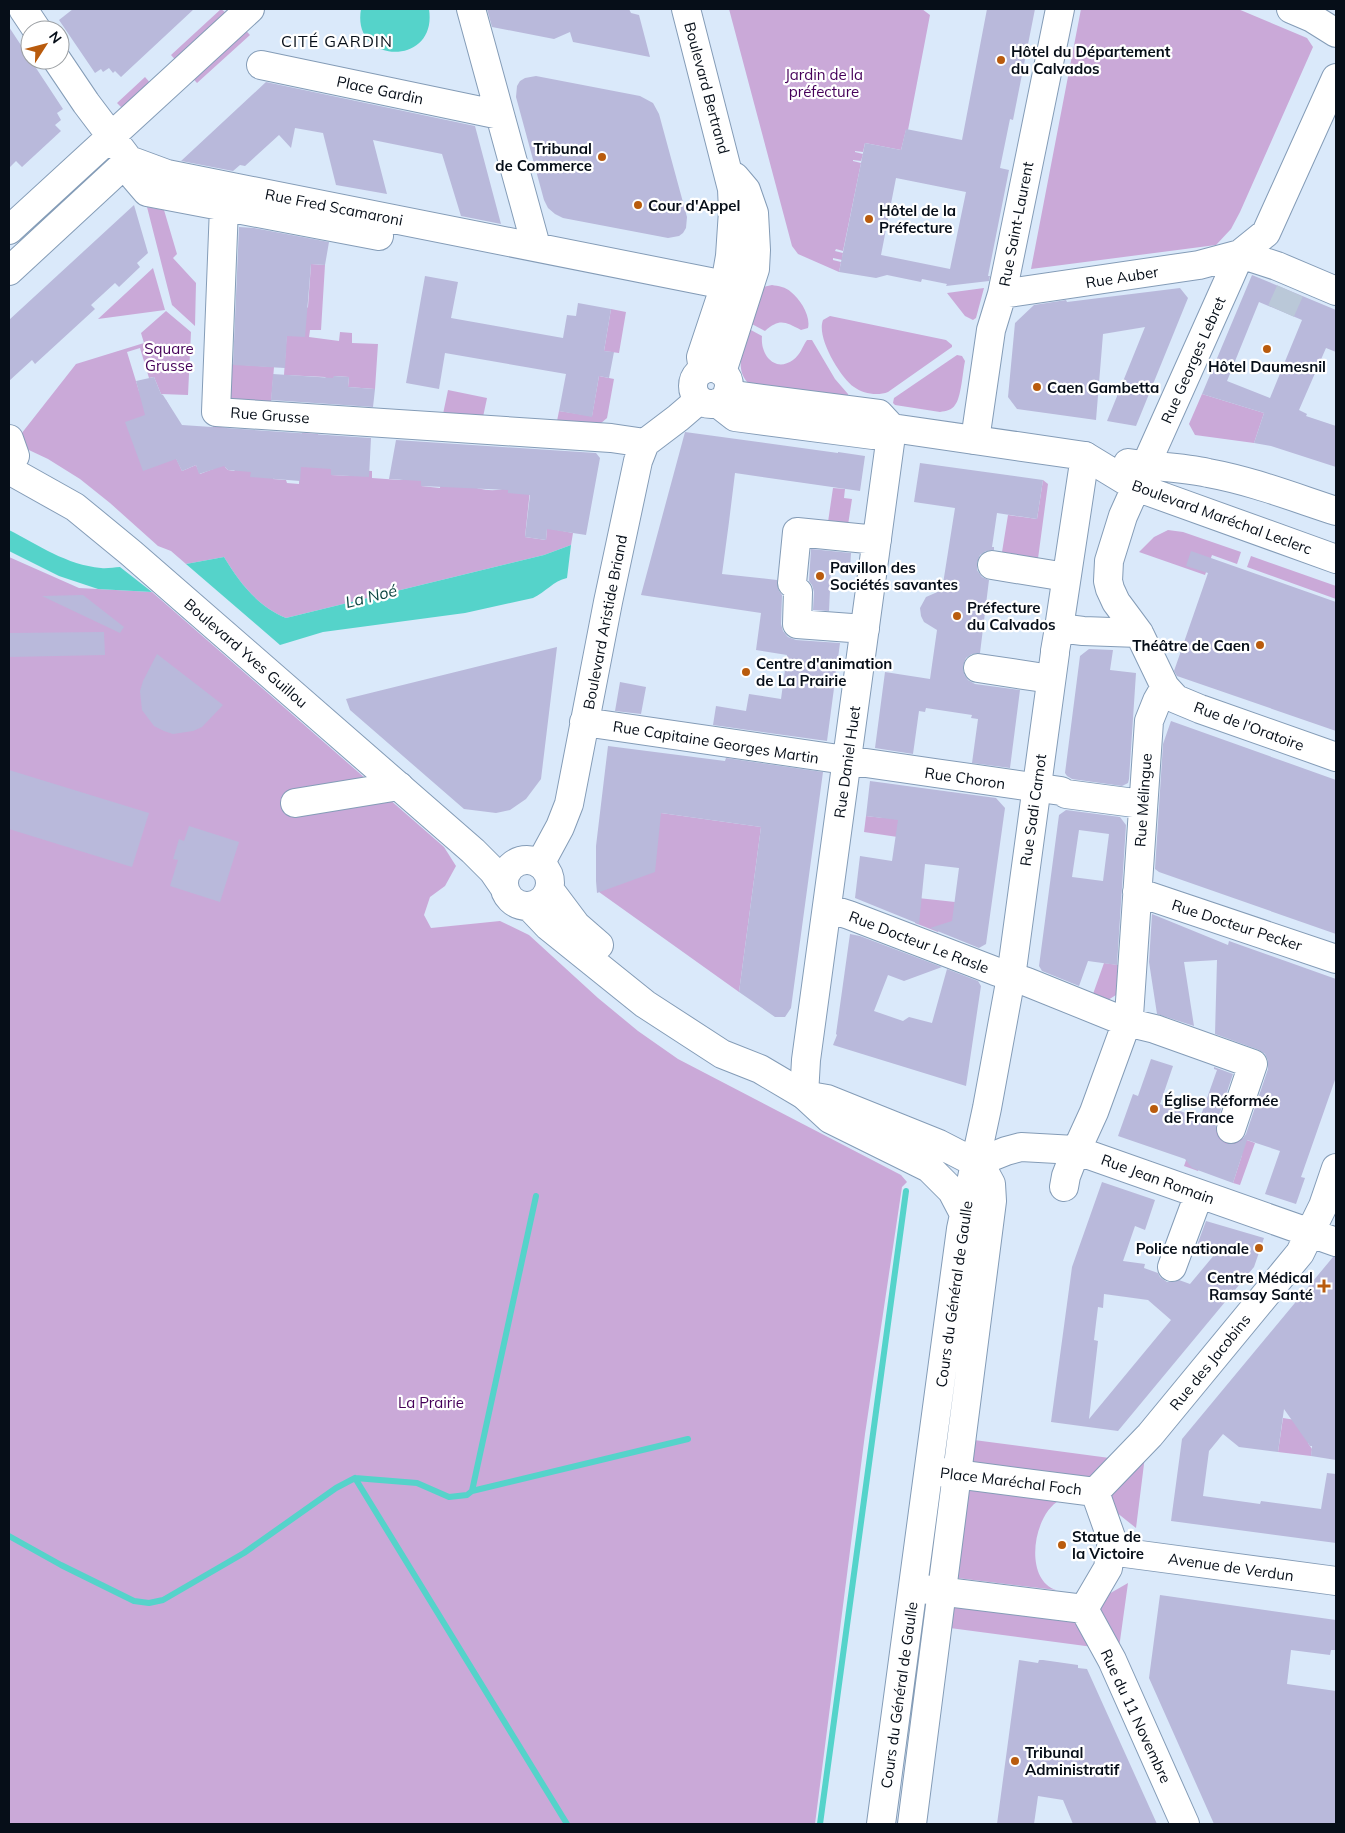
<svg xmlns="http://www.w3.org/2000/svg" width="1345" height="1833" viewBox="0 0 1345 1833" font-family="Mulish,sans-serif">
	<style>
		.green { fill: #caa9d8 }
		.water { fill: #55d3ca }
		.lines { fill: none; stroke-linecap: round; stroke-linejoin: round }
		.stream { stroke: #55d3ca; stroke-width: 6 }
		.building { fill: #b9b9db; fill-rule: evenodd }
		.minor-tunnel { stroke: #bac8d8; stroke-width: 28; stroke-dasharray: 28 14; stroke-linecap: butt }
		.minor-casing { stroke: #849cb7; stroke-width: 30 }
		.major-casing { stroke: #849cb7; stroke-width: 30 }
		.minor { stroke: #fff; stroke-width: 28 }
		.major { stroke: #fff; stroke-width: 28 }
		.poi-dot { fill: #b95b0d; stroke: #fff; stroke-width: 2 }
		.labels { text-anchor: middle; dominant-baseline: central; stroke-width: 4.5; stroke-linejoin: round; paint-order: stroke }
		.poi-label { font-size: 15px; font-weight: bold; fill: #060e18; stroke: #fff; text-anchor: start }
		.park-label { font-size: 15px; fill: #450059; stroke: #fff }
		.street-label { font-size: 15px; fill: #060e18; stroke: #fff }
		.neighbourhood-label { font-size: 16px; letter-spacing: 1px; fill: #060e18; stroke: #fff }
		.water-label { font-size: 16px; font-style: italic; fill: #0b4541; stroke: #fff }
	</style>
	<rect width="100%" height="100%" fill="#dae9fa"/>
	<!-- green -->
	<path class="green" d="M221,9L230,16L179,64L171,55Z
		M729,9H922L930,15L908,130H906L901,150L865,143L863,152L855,151V152L863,154L861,161L853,160V161L861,163L843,251L836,249L835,251L843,253L842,260L833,258V260L841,262L839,272L798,254L792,246Z
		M1081,9H1238L1307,38L1313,47L1240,212L1231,229L1216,245L1031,269Z
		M240,24L250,35L197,83L187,72Z
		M145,77L153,86L125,111L117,103Z
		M147,207L164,210L177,254L173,258L196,283L195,326L172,305Z
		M311,264L325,265L321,330H310L309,337L339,341L340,332L352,333V343L378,344L375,389L348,387L349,377L334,376L333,386L325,377L284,375L287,329L308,307Z
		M153,268L165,310L98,319Z
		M772,285C778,286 786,287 791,292C800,299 811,316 808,328L801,330C785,322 780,318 765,331L750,323L763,287Z
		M984,288L976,318L973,320L965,316L947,293Z
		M611,309L626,312L619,353L604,351Z
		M166,311L191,332L188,395L161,394L154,377L149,378L140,348L127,352L139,391L156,399L166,400L180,425L175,456L182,471L196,465L200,474L213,469L211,454L213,426L227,428L225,467L228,470L234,471L237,468L274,467L273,479L286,480L287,483L299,484L302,433L318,434L317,453L331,469V475L354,476L355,470L372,471V478L400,480L422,474L421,486L440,488L441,472C460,482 486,497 508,487V492L511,493L530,490L525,537L546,540L547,528L573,533L571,545L544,555L286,618C257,606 240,583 224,557L186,564L171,551L158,546L110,503L80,479L48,459L14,443L76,364L144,343L141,333Z
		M830,316L946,340L952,345V347L888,392C878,396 863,394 854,387C840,377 816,337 823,320Z
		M749,329L762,336C760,355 775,373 793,360C801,354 802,347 807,340H812L835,379L848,394L849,398L749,384C733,368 744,348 749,329Z
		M957,355L962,356L965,361C963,370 961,399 955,405C952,410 946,411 940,412L895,405L893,403L894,398Z
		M228,364L274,367L271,403L232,401L227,394Z
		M599,376L614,379L607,418L600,424L557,421L559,411L592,416Z
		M448,390L487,398L483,417L443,414Z
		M1202,394L1264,413L1254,443L1195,435L1189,424Z
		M1043,480L1048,484L1037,566L1003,555L1002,552L1008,515L1037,519Z
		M833,488L845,489L844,498L852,499L848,525L828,522Z
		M1168,530L1183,532L1241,552L1237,564L1212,555L1205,575L1139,552L1154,537Z
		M1251,556L1336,586V599L1247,567Z
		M9,557L79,588L152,592L444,847L456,866L445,886L430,897L424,915L431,928L500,921L529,935L598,998L638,1031L678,1059L901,1175L907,1182L902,1187L865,1434L815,1824H9Z
		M661,813L761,827L739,992L599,892Z
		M885,813L914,817L911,839L864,832L866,816L884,818Z
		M918,898L955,902L953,925L940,926L938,932L915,923Z
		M1104,963L1118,965L1116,995L1108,1000L1093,994Z
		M1199,1123L1255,1143L1240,1185L1233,1183L1242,1155L1208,1143L1198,1171L1184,1166Z
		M1283,1418L1308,1422V1443L1312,1449L1311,1456L1278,1452Z
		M974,1440L1117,1459L1092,1484L970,1468Z
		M1146,1448L1136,1528L1116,1512L1110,1498L1112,1486Z
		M969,1487L1060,1500C1033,1514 1023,1579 1056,1590L957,1578Z
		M1128,1583L1119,1648L1097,1612L1107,1595Z
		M954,1601L1076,1617L1093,1647L950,1628Z"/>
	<!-- water -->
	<path class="water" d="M361,9H429C438,67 351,65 361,9Z
		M9,530C38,545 67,565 101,568C107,569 114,567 120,567L152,592L98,589L59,576L9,551Z
		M571,545L567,578C553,581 546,592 533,598L465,613L323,632L280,645L186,564L224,557C240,583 257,606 286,618L544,555Z"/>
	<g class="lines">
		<!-- stream -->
		<path class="stream" d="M355,1478L567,1824
			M472,1491L536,1196
			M9,1536L61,1565L134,1601L149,1603L163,1600L244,1553L336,1488L355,1478L417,1483L449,1497L467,1495L472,1491L688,1439
			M820,1824L906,1191"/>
	</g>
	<!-- building -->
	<path class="building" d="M73,9H194L121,77L115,71L113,73L109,68L103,72L101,69L95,73L59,20Z
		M487,9H629L631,13L639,15L650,57L573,42L570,32L554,39L492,27Z
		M987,9H1035L1013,120L1010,119L1000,168L1009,170L988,276H990L989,281L946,286L947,284L922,279L921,282L887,275L876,278L839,272L865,143L901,150L906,129L962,140ZM896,178L966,192L950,269L881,255Z
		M9,27L63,109L57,113L61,120L55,125L61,131L22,167L16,161L9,168Z
		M536,76L640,96L653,103L659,114L687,217L686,228L683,233L679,236L668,238L563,218L555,214L548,208L544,200L516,97L517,86L520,81L525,78Z
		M266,82L475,126L501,224L461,216L442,154L373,140L387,194L336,185L323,133L295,128L291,148L279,135L245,166L240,165L233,171L181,161Z
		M134,205L148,253L137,263L140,267L119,287L115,283L91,305L95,309L35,364L32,360L9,381V320Z
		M239,227L254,228L329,242L325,265L311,264L305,337L287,336L285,368L233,365Z
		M1252,275L1336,310V352L1326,348L1299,410L1307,414L1306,416L1336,426V467L1271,446L1254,443L1264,413L1202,394ZM1259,302L1302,320L1270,398L1227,381Z
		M425,276L458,282L451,318L563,338L567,315L576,316L578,303L611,309L604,351L614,352L609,378L599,376L592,417L559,411L566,374L445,353L439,389L406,383Z
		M1180,288L1188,298L1136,426L1107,421L1145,327L1103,334L1096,420L1017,409L1008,397L1015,323L1034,305L1066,300L1067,302Z
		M273,374L333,378L334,376L349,377L348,387L375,389L373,407L271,400Z
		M154,377L161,394L163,395L182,425L371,438L369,477L331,475V469L301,467L300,481L250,477L251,472L228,470L224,466L199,474L196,465L182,471L176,459L143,471L125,422L145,415L136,381Z
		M685,432L838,453V452L865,456L860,491L735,473L729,522L722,574L777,580L778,589L782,595L781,624L783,631L788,637L796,640L840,643L827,741L713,725L716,706L746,711L749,694L781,699L787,655L756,650L761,613L641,595Z
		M396,440L596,453L600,458L586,535L547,529L546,540L525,537L530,495L508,493V490L421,486V481L389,479Z
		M920,463L1043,480L1037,519L997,513L992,547H994V550L986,551L980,555L977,563V570L982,577L989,580L980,653L972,654L966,658L963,666L964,674L968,680L975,684L1020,690L1010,768L972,763L978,719L971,718L972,715L926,708L925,712L919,711L913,754L875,748L885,672L930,679L937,630L924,622L921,616L920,608L926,597L942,590L955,508L914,502Z
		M811,549L851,553L850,569L831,568L829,611L813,610L814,592L812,585L809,581Z
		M1191,551L1336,602V731L1177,676L1174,671L1208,573L1186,566Z
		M83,595L124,627L120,633L42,596Z
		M104,632L105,655L9,657V633Z
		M557,647L541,779L526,799L510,810L496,813L464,809L350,710L346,699Z
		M1089,649L1113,650L1110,670L1136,673L1129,779L1128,783L1122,786L1072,779L1067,776L1065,773L1080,656Z
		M157,654L223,705L202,727L193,731L173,734L164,731L154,726L142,710L140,691L143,681Z
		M620,682L646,687L641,714L615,711Z
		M1171,721L1336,780V934L1159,872L1155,869L1163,744Z
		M608,746L725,761L726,758L823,772L791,1008L785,1017H775L739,992L761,827L661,813L655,872L597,893L596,881V846Z
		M9,770L149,813L132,867L9,829Z
		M870,781L996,798L1005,808L986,944L979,948L930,928L952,921L959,868L925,864L919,924L855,898L860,856L892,861L898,820L866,816Z
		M1066,810L1120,817L1126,825L1117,965L1088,961L1079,986L1042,971L1039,966L1059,815ZM1079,830L1109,834L1103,881L1072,877Z
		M189,826L239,842L220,902L170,886L178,860L173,859L179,839L184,841Z
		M1152,914L1228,945L1229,941L1336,979V1077L1301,1177L1305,1178L1296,1204L1265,1194L1280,1151L1247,1140L1233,1183L1192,1168L1185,1159L1118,1136L1133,1094L1138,1096L1151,1059L1173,1066L1160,1104L1200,1118L1217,1070L1214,1069V1067L1233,1074L1216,1124V1133L1219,1139L1226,1144H1235L1241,1141L1246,1134L1268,1069V1061L1265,1054L1259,1050L1215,1034L1217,960L1184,962L1194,1026L1157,1014L1149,962Z
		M850,934L860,936L942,967L904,981L888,975L874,1011L903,1021L909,1017L932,1023L947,969L978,981L981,986L966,1086L833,1045L837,1035L836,1034Z
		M1102,1182L1155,1200L1145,1230L1135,1226L1123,1261L1145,1264L1144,1268L1158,1273L1160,1277L1167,1282H1174L1179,1280L1190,1284L1215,1254L1196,1248L1206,1221L1264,1238L1254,1267L1118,1431L1051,1422L1072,1267ZM1104,1294L1148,1300L1171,1320L1089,1419L1098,1341L1094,1340L1096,1323L1098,1307L1103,1308Z
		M1333,1257H1336V1460L1311,1456L1312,1446H1310L1284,1409L1278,1452L1239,1447L1223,1434L1209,1451L1203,1496L1260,1504L1261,1501L1321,1509L1327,1473L1336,1474V1543L1171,1521L1182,1439Z
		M1160,1595L1336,1620V1650H1331L1330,1655L1291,1650L1287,1684L1336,1691V1824H1214L1149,1678Z
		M1019,1660L1038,1663L1039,1660H1043L1078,1665V1668L1087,1669L1157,1824H1073L1063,1800L1038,1796L1034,1824H997Z"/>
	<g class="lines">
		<!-- minor-tunnel -->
		<path class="minor-tunnel" d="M1281,311L1290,291"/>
		<!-- minor casing -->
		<g class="minor-casing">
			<path id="minor" d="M23,9L37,30
				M471,9L536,246
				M1291,9L1312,18L1336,33
				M57,60L86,103L129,160L167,174L725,285L741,302
				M261,65L500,115
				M1336,78L1266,233L1240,254L1230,277L1123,516L1109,561L1108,581L1110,589L1116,602L1139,633L1165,687L1176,699L1200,709L1336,757
				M117,131L250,9
				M129,160L135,178L147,192L379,236
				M224,207L216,412L611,438L645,443
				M9,230L106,141
				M1240,254L1277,266L1336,291
				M9,271L129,160
				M1002,294L1199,265L1240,254
				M9,439L15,456
				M975,440L991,330L1002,294L1060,9
				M1085,456L1136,487L1336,559
				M1128,463C1154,467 1182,467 1208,473C1252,481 1293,497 1336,511
				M992,565L1066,577
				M792,583L797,532L877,540
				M798,592L797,624L865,629
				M1055,651L1059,628L1083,631L1139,633
				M978,668L1051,679
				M584,722C744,744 902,769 1061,791L1066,794L1142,804
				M295,803L399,786
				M540,864L560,827L569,804L608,602L638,461L645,443L678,418L699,400
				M1137,892L1336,959
				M827,908L849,915L995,971L1027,982L1126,1022L1155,1029L1253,1064L1231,1129
				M804,1095L806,1060L892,428
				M976,1163L1006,1151L1021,1147L1075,1150L1336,1242
				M1064,1187L1066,1176L1073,1158L1094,1112L1129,1016L1149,721L1157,701L1165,687
				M1172,1267L1199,1194
				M933,1471L1095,1492
				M1095,1492L1150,1435L1300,1253L1323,1206L1336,1168
				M1112,1540L1125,1553L1336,1581
				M914,1588L1084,1609
				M1084,1609L1112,1660L1185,1824
				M1084,1609L1108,1568L1112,1540L1095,1492"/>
		</g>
		<!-- major casing -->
		<g class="major-casing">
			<path id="major" d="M686,9L732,189L733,211L730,256L725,285L701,357L703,370
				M693 386a18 18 0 1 1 36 0a18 18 0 1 1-36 0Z
				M722,372L755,269L756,250L754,213L746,190L735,177
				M728,391L740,396L879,414L892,428
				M717,403L735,417L873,435L892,428L1085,456L1059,628
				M9,470L75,507L131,553L473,851L493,871L504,887
				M504 883a23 23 0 1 1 46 0a23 23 0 1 1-46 0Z
				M549,889L576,925L599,945
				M529,906L548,926L645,1004L722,1054L760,1069L804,1095L830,1119L929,1168L952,1191L964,1214
				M804,1095L827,1099L939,1144L976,1163L984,1171L991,1184L992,1201L912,1824
				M881,1824L961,1229L987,1108L1011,977L1055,653"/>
		</g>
		<!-- minor -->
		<use href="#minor" class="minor"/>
		<!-- major -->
		<use href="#major" class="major"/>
	</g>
	<!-- markers -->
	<g class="poi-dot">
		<circle cx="1001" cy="60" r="5"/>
		<circle cx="602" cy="157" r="5"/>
		<circle cx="638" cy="205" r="5"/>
		<circle cx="869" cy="219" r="5"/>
		<circle cx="1267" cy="349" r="5"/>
		<circle cx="1037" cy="387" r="5"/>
		<circle cx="820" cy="576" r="5"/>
		<circle cx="957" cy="616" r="5"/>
		<circle cx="1260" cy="645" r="5"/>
		<circle cx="746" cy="672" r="5"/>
		<circle cx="1154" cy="1109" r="5"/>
		<circle cx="1259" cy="1248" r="5"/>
		<path d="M1321.5 1278.5h5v5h5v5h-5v5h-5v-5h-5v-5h5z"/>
		<circle cx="1062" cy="1545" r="5"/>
		<circle cx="1015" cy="1761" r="5"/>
	</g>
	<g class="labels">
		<!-- poi labels -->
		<g class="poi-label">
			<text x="1011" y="51">Hôtel du Département<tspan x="1011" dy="17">du Calvados</tspan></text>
			<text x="592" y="148" text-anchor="end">Tribunal<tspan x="592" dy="17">de Commerce</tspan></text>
			<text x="648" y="205">Cour d'Appel</text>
			<text x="879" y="210">Hôtel de la<tspan x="879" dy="17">Préfecture</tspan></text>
			<text x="1267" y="366" text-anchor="middle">Hôtel Daumesnil</text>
			<text x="1047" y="387">Caen Gambetta</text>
			<text x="830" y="567">Pavillon des<tspan x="830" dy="17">Sociétés savantes</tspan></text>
			<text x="967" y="607">Préfecture<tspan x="967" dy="17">du Calvados</tspan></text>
			<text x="1250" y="645" text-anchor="end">Théâtre de Caen</text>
			<text x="756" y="663">Centre d'animation<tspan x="756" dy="17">de La Prairie</tspan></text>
			<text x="1164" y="1100">Église Réformée<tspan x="1164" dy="17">de France</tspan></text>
			<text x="1249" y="1248" text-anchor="end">Police nationale</text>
			<text x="1313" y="1277" text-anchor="end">Centre Médical<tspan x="1313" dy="17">Ramsay Santé</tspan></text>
			<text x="1072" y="1536">Statue de<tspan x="1072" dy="17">la Victoire</tspan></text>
			<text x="1025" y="1752">Tribunal<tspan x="1025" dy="17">Administratif</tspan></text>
		</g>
		<!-- park labels -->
		<g class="park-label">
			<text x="824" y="74">Jardin de la<tspan x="824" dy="17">préfecture</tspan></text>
			<text x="169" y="348">Square<tspan x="169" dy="17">Grusse</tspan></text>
			<text x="431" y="1402">La Prairie</text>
		</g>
		<!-- street labels -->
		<g class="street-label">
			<text transform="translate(707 88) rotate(75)">Boulevard Bertrand</text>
			<text transform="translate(380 90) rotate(12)">Place Gardin</text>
			<text transform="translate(334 207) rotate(11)">Rue Fred Scamaroni</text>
			<text transform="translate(1016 224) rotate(-79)">Rue Saint-Laurent</text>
			<text transform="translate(1122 277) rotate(-9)">Rue Auber</text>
			<text transform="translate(1193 360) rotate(-66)">Rue Georges Lebret</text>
			<text transform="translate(270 415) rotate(4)">Rue Grusse</text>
			<text transform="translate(1222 517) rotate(20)">Boulevard Maréchal Leclerc</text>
			<text transform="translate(605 622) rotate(-79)">Boulevard Aristide Briand</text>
			<text transform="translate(246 653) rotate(41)">Boulevard Yves Guillou</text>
			<text transform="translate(1249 726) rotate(20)">Rue de l'Oratoire</text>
			<text transform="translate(716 742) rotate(9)">Rue Capitaine Georges Martin</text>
			<text transform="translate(847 762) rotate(-82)">Rue Daniel Huet</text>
			<text transform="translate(965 778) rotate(8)">Rue Choron</text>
			<text transform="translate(1143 800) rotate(-86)">Rue Mélingue</text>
			<text transform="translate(1033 810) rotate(-82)">Rue Sadi Carnot</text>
			<text transform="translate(1237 925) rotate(18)">Rue Docteur Pecker</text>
			<text transform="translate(919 942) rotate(21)">Rue Docteur Le Rasle</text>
			<text transform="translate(1158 1179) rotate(20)">Rue Jean Romain</text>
			<text transform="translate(954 1294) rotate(-82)">Cours du Général de Gaulle</text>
			<text transform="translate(1210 1362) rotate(-51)">Rue des Jacobins</text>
			<text transform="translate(1011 1481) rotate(7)">Place Maréchal Foch</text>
			<text transform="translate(1231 1567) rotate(8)">Avenue de Verdun</text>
			<text transform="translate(899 1695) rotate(-82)">Cours du Général de Gaulle</text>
			<text transform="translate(1136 1716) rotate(65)">Rue du 11 Novembre</text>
		</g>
		<!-- neighbourhood labels -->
		<g class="neighbourhood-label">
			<text x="337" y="41">CITÉ GARDIN</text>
		</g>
		<!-- water labels -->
		<g class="water-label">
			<text transform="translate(371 596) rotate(-14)">La Noé</text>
		</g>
	</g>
	<!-- border -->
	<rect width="1345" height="1833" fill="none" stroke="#060e18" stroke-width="20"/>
	<!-- north arrow -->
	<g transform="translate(45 45) rotate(54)"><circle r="24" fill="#ffffff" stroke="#9b9fa3"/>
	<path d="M0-4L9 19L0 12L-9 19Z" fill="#b95b0d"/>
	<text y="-8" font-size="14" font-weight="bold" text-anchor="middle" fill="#060e18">N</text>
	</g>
</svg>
